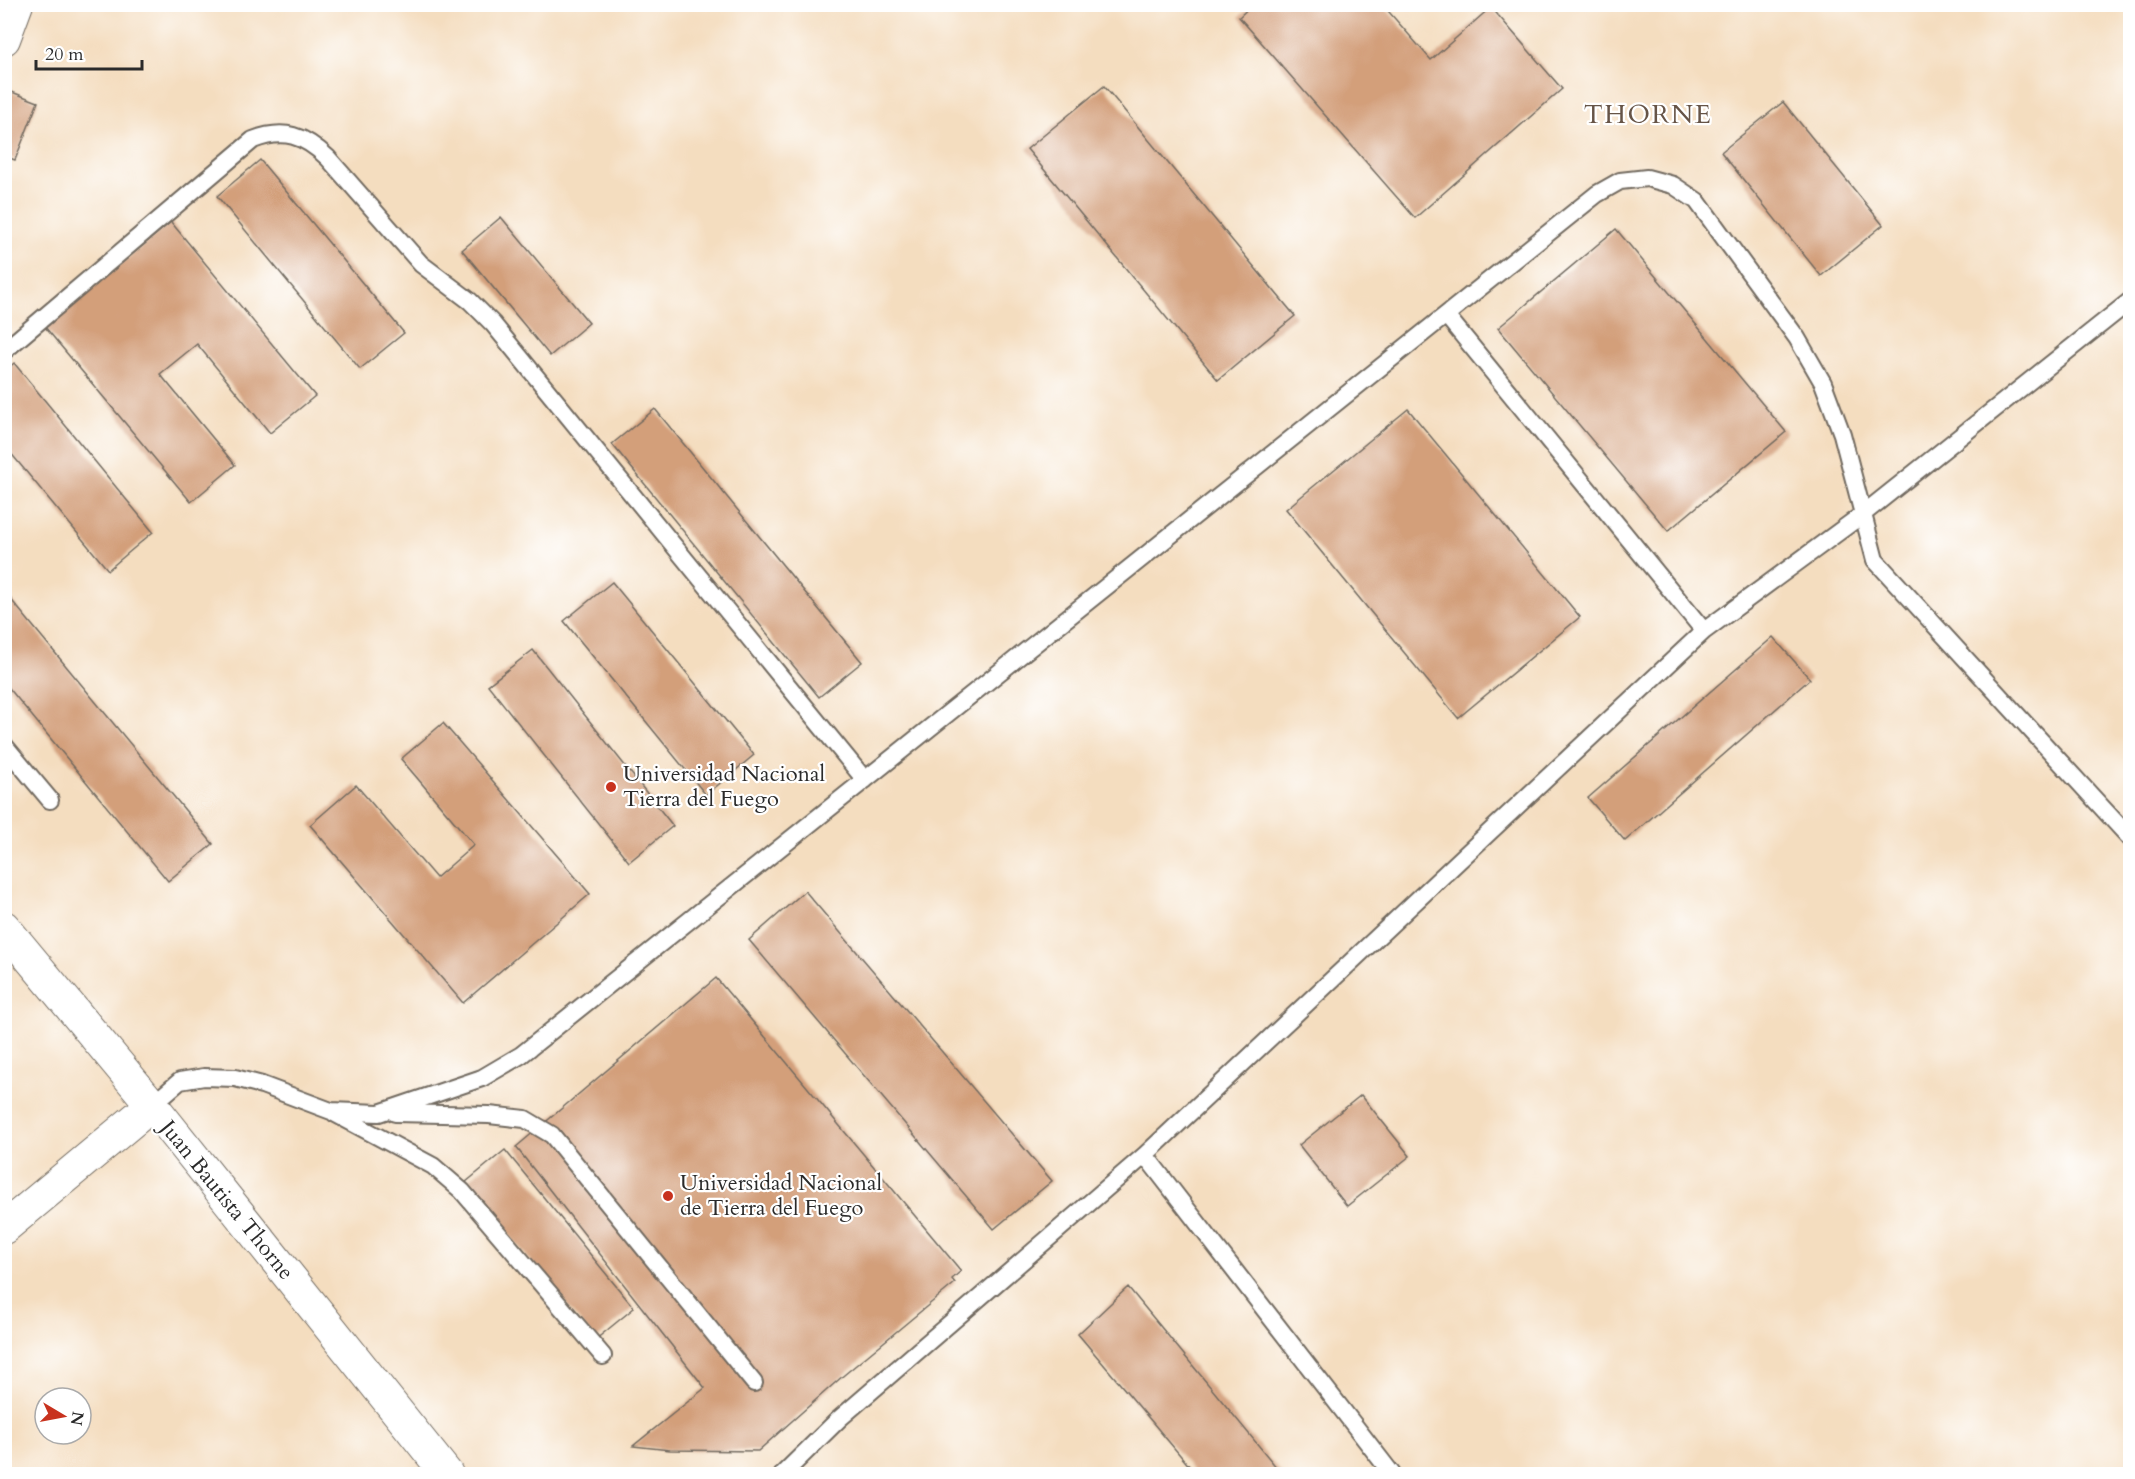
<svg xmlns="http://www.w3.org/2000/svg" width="2135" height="1479" viewBox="0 0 2135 1479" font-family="Cardo,serif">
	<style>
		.building { fill: #d39f7a }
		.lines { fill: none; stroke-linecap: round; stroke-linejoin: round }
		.service-casing { stroke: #71695f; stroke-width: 20 }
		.minor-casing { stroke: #71695f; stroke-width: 34 }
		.service { stroke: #fff; stroke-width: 16 }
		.minor { stroke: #fff; stroke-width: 32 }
		.poi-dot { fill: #c8321e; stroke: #fff; stroke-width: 2 }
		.labels { text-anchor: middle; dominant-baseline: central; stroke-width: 4.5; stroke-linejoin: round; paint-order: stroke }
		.poi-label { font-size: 22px; fill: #2b2b2b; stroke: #fff; text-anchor: start }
		.street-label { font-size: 22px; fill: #2b2b2b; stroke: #fff }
		.quarter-label { font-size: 26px; letter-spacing: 1.5px; fill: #665447; stroke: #fff }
	</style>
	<rect width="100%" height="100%" fill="#fff"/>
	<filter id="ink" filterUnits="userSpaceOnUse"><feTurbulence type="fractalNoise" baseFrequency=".0167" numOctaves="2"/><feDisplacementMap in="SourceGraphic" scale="12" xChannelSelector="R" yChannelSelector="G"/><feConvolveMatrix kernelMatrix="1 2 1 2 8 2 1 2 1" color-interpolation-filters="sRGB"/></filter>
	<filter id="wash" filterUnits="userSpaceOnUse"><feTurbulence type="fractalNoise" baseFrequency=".008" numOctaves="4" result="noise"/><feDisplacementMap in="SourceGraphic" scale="24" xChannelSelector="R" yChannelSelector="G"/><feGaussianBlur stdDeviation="1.35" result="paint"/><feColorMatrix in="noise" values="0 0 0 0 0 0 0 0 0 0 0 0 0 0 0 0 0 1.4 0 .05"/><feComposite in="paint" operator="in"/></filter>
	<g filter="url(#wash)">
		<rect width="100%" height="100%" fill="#f4ddbf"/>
		<g id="blocks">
			<!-- building -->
			<path class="building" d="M1253,4H1382L1431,60L1491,7L1562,89L1415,218L1239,17Z
				M1104,86L1295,316L1218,380L1027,149Z
				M4,89L38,102L15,160L4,156Z
				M1783,102L1883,225L1821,276L1721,152Z
				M260,160L404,333L360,369L217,196Z
				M501,217L589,323L550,356L462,250Z
				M171,222L315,396L270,433L197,344L160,374L235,465L191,502L45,327Z
				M1616,229L1786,432L1668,531L1498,328Z
				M14,363L153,532L108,570L4,445V372Z
				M655,409L862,662L819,697L612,444Z
				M1408,409L1580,617L1458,718L1286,509Z
				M612,582L754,755L706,795L564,621Z
				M4,591L213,844L168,881L4,682Z
				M1773,637L1810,679L1625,841L1588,798Z
				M533,650L673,826L629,862L488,685Z
				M443,723L590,894L463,1003L310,825L356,785L436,878L474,845L401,759Z
				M805,891L1052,1181L994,1229L749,940Z
				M716,978L961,1271L952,1279L955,1283L844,1375L758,1451L670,1450L633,1446L705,1388L516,1147Z
				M1361,1095L1410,1156L1347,1206L1299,1145Z
				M505,1150L634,1308L595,1340L466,1182Z
				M1128,1287L1282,1474H1196L1078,1334Z"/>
		</g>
	</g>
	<g filter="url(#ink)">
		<use href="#blocks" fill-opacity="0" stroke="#71695f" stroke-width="1.5"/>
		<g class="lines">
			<!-- service casing -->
			<g class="service-casing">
				<path id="service" d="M1446,315L1704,631
					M4,351L253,140C284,128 304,135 328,158L421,264L470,301L493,324L865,780
					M4,745L50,800
					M152,1105L180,1081L204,1077L235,1078L262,1085L331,1111L379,1113L482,1078L521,1055L1597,194L1620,181L1647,178L1673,185L1697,201L1797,338L1823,383L1842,434L1875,560L2130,838
					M334,1113L433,1166L462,1191L603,1356
					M395,1113L489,1115L525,1119L552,1135L754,1383
					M1145,1155L1392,1474
					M783,1474L839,1419L1145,1155L1704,631L1863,514L2130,301"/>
			</g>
			<!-- minor casing -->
			<g class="minor-casing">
				<path id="minor" d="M4,39L17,4
					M4,927L152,1105L447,1474
					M4,1228L152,1105"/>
			</g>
			<!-- service -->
			<use href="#service" class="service"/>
			<!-- minor -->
			<use href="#minor" class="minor"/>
		</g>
	</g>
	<!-- markers -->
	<g class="poi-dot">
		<circle cx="611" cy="787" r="6"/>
		<circle cx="668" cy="1196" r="6"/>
	</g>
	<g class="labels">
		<!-- poi labels -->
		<g class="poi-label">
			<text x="623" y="774">Universidad Nacional<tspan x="623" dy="25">Tierra del Fuego</tspan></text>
			<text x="680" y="1183">Universidad Nacional<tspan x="680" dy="25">de Tierra del Fuego</tspan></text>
		</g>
		<!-- street labels -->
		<g class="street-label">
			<text transform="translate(227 1200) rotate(51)">Juan Bautista Thorne</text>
		</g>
		<!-- quarter labels -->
		<g class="quarter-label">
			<text x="1648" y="114">THORNE</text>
		</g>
	</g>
	<!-- margin -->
	<rect width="2135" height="1479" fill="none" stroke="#fff" stroke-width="24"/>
	<!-- north arrow -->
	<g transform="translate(63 1416) rotate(100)"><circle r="28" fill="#ffffff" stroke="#aaaaaa" stroke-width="1.5"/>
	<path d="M0-4.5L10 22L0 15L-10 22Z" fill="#c8321e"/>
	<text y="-9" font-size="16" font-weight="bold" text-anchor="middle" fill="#2b2b2b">N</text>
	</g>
	<!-- scale -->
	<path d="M36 60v9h106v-9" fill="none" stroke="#2b2b2b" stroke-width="3"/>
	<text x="45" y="60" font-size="18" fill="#2b2b2b" stroke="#ffffff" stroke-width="4.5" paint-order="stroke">20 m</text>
</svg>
